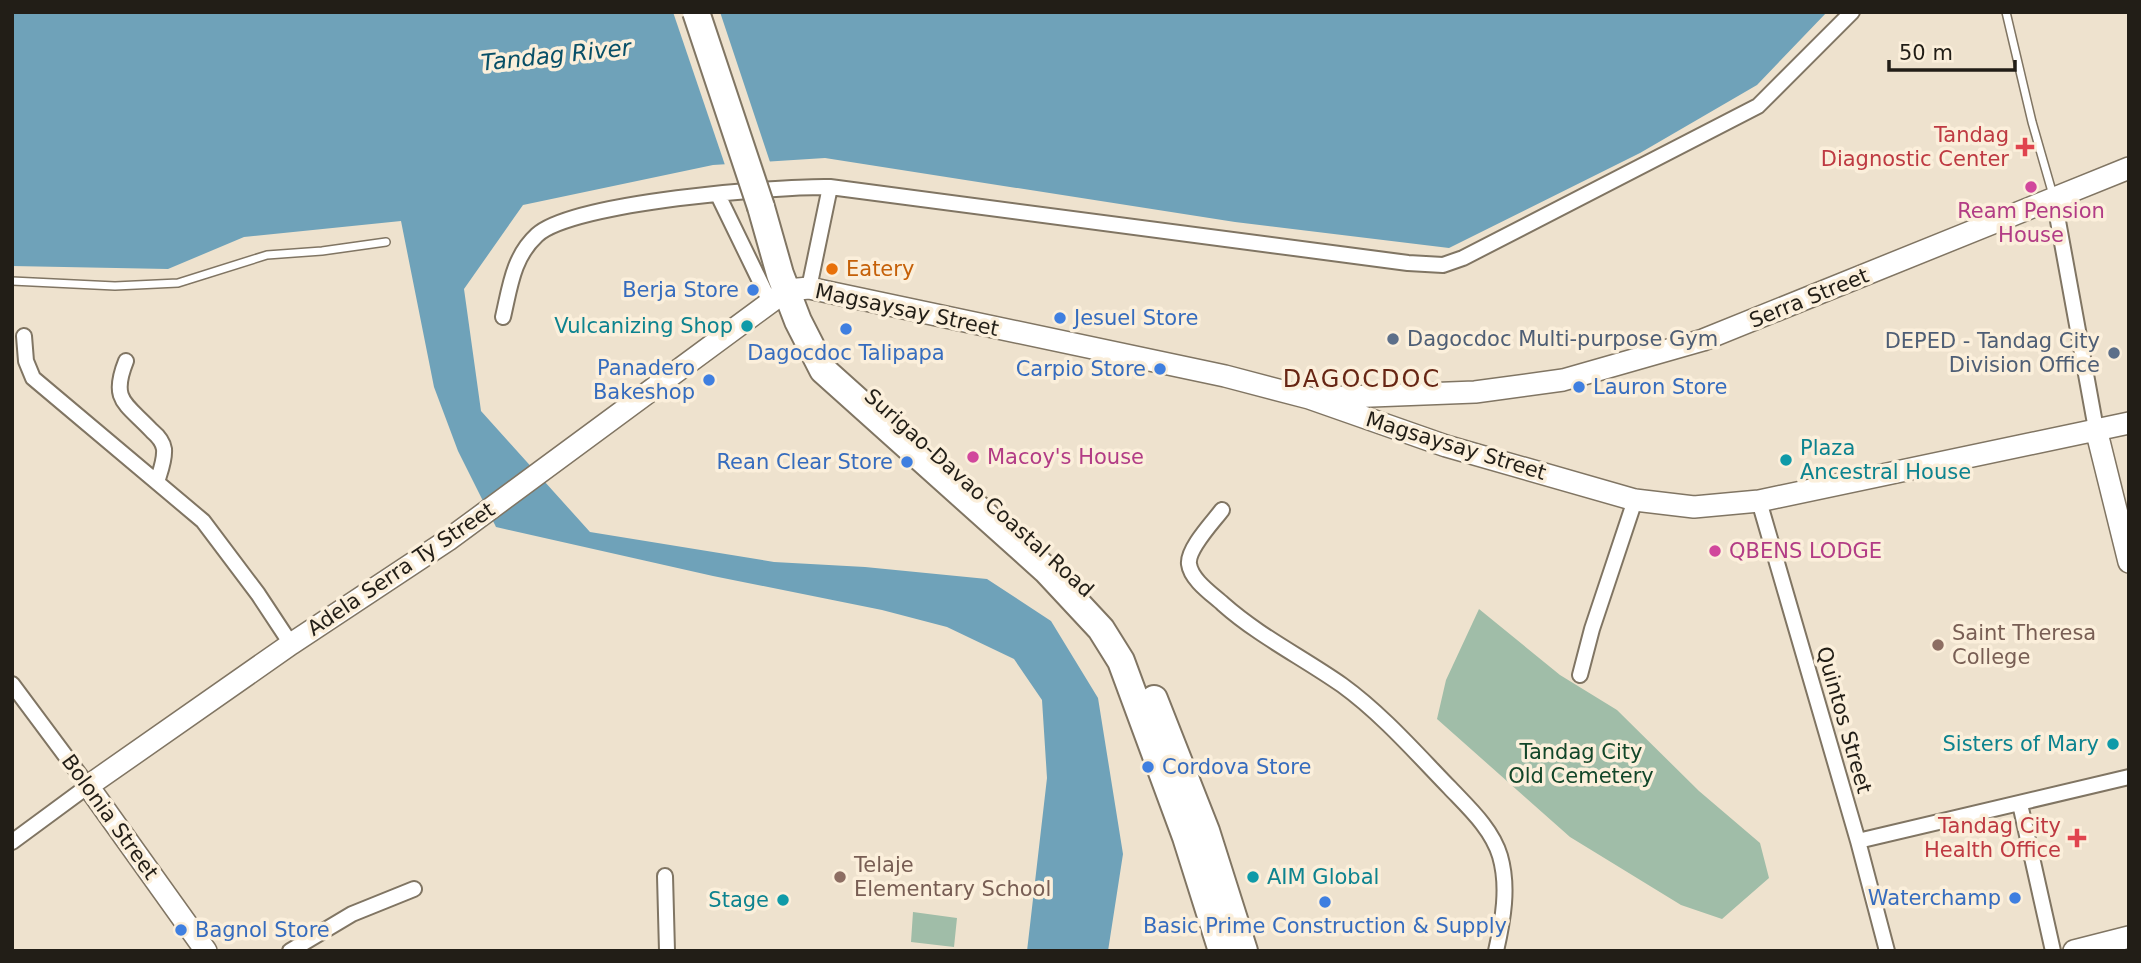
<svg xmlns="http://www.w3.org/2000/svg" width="2141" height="963" viewBox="0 0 2141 963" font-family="'DejaVu Sans',sans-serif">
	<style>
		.green { fill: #a0bda8 }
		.water { fill: #6fa2b9 }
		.pier { fill: #eee2ce }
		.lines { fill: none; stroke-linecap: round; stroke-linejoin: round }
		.lane-casing { stroke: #807563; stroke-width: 10 }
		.street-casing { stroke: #807563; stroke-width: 18 }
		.secondary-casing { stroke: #807563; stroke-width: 24 }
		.highway-casing { stroke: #807563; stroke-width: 30 }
		.lane { stroke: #fff; stroke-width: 7 }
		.street { stroke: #fff; stroke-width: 14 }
		.secondary { stroke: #fff; stroke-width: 21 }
		.highway { stroke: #fff; stroke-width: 26 }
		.highway-bridge-casing { stroke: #807563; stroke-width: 30; stroke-linecap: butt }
		.highway-bridge { stroke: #fff; stroke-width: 26 }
		.health-dot { fill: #e0444e; stroke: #fbefdb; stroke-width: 2.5 }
		.hotel-dot { fill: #d1479c; stroke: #fbefdb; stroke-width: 2.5 }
		.food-dot { fill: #e8710a; stroke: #fbefdb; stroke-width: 2.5 }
		.shop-dot { fill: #3f7fe0; stroke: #fbefdb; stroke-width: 2.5 }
		.culture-dot { fill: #0f9aa8; stroke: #fbefdb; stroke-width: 2.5 }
		.service-dot { fill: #5c6f8a; stroke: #fbefdb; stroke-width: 2.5 }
		.education-dot { fill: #8d6e63; stroke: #fbefdb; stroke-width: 2.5 }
		.labels { text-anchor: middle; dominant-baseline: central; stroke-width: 7; stroke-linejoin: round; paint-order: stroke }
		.health-label { font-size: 21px; fill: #be3a42; stroke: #fbefdb; text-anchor: end }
		.hotel-label { font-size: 21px; fill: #b23c85; stroke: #fbefdb; text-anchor: start }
		.food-label { font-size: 21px; fill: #c56008; stroke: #fbefdb; text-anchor: start }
		.shop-label { font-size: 21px; fill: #366cbe; stroke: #fbefdb; text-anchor: end }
		.street-label { font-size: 21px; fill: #221e17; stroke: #fbefdb }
		.culture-label { font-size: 21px; fill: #0d838f; stroke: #fbefdb; text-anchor: end }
		.service-label { font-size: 21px; fill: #4e5e75; stroke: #fbefdb; text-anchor: start }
		.education-label { font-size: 21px; fill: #785e54; stroke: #fbefdb; text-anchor: start }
		.park-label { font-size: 21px; fill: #124629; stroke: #fbefdb }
		.water-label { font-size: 23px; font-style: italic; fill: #074f67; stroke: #fbefdb }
		.quarter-label { font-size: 24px; letter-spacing: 2px; fill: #672513; stroke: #fbefdb }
	</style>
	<rect width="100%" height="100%" fill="#eee2ce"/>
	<!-- green -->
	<path class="green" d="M1479,609L1560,675L1617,710L1699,791L1760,843L1769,878L1722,919L1681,905L1570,837L1437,719L1446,680Z
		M913,912L957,918L954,947L911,942Z"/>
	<!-- water -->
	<path class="water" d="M12,12H1827L1757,85L1640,153L1449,248L1235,222L825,158L713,165L523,205L464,289L481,411L590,532L774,562L865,567L987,579L1051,621L1098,698L1123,854L1108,951H1027L1047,778L1042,700L1014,659L947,627L882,610L713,576L496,527L458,451L434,387L401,221L244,237L168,269L12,266Z"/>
	<!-- pier -->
	<path class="pier" d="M673,12H720L771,165L726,168Z"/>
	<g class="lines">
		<!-- lane casing -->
		<g class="lane-casing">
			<path id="lane" d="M2006,12L2032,122L2053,195
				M12,281L115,286L178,283L267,255L322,251L386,242"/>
		</g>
		<!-- street casing -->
		<g class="street-casing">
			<path id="street" d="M718,195L770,302
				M2054,199L2096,429
				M809,288L830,187
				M503,317C510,287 513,257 537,235C573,202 777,186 830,187L1408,263L1443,265L1463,258L1758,106L1852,12
				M24,336L26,361L33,378L203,521L258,594L291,644
				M126,361C110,401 126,403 152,431C158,436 163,442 164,449C165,460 160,472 157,482
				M1759,501L1858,841L1887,951
				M1222,510C1213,522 1187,549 1189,564C1191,580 1212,594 1223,604C1259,636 1302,657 1342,685C1382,714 1416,753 1450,788C1469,808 1492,829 1500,856C1509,887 1503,920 1496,951
				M1580,675L1592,629L1635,500
				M12,684L88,786L12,842
				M2020,804L2053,951
				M1858,841L2129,777
				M665,876L667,951
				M290,951L352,914L414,889"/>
		</g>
		<!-- secondary casing -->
		<g class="secondary-casing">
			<path id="secondary" d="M1320,398L1475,392L1563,380L1703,340L2129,168
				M2096,429L2129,562
				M206,951L88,786L291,644L448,540L787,290L809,288L1225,376L1309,398L1446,446L1635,500L1694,507L1759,501L2129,423
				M2074,951L2129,937"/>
		</g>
		<!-- highway casing -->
		<g class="highway-casing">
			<path id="highway" d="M761,207L780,274L798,321L823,370L1046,570L1101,629L1121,661L1186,837L1222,951
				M1154,699L1206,831L1244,951"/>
		</g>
		<!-- lane -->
		<use href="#lane" class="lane"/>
		<!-- street -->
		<use href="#street" class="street"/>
		<!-- secondary -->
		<use href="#secondary" class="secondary"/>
		<!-- highway -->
		<use href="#highway" class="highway"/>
		<!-- highway-bridge casing -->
		<g class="highway-bridge-casing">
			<path id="highway-bridge" d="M696,12L761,207"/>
		</g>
		<!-- highway-bridge -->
		<use href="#highway-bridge" class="highway-bridge"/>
	</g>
	<!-- markers -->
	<g class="health-dot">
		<path d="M2021.5 136.5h7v7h7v7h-7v7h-7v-7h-7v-7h7z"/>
		<path d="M2073.5 827.5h7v7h7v7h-7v7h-7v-7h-7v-7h7z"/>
	</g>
	<g class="hotel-dot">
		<circle cx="2031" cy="187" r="7"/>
		<circle cx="973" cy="457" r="7"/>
		<circle cx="1715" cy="551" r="7"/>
	</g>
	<circle class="food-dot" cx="832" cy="269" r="7"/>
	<g class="shop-dot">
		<circle cx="753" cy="290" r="7"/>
		<circle cx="1060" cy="318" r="7"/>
		<circle cx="846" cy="329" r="7"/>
		<circle cx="1160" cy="369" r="7"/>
		<circle cx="709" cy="380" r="7"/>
		<circle cx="1579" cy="387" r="7"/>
		<circle cx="907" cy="462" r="7"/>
		<circle cx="1148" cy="767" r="7"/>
		<circle cx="2015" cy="898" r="7"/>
		<circle cx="1325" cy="902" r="7"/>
		<circle cx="181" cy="930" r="7"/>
	</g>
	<g class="culture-dot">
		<circle cx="747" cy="326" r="7"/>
		<circle cx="1786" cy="460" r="7"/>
		<circle cx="2113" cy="744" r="7"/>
		<circle cx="1253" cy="877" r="7"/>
		<circle cx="783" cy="900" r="7"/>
	</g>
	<g class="service-dot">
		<circle cx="1393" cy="339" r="7"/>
		<circle cx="2114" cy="353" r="7"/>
	</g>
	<g class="education-dot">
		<circle cx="1938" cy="645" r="7"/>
		<circle cx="840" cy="877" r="7"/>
	</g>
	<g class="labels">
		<!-- health labels -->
		<g class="health-label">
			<text x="2009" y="135">Tandag<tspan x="2009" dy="24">Diagnostic Center</tspan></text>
			<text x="2061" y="826">Tandag City<tspan x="2061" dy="24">Health Office</tspan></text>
		</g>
		<!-- hotel labels -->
		<g class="hotel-label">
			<text x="2031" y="211" text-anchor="middle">Ream Pension<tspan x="2031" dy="24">House</tspan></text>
			<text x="987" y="457">Macoy's House</text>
			<text x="1729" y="551">QBENS LODGE</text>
		</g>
		<!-- food labels -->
		<g class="food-label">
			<text x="846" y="269">Eatery</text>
		</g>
		<!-- shop labels -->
		<g class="shop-label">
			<text x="739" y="290">Berja Store</text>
			<text x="1074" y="318" text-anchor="start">Jesuel Store</text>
			<text x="846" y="353" text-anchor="middle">Dagocdoc Talipapa</text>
			<text x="695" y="368">Panadero<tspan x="695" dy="24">Bakeshop</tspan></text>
			<text x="1146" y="369">Carpio Store</text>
			<text x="1593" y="387" text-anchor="start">Lauron Store</text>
			<text x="893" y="462">Rean Clear Store</text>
			<text x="1162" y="767" text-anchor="start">Cordova Store</text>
			<text x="2001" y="898">Waterchamp</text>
			<text x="1325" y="926" text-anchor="middle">Basic Prime Construction &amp; Supply</text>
			<text x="195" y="930" text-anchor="start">Bagnol Store</text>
		</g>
		<!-- street labels -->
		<g class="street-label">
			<text transform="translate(1809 298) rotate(-22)">Serra Street</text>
			<text transform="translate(907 310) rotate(12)">Magsaysay Street</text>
			<text transform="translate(1456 446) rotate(17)">Magsaysay Street</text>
			<text transform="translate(979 493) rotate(42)">Surigao-Davao Coastal Road</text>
			<text transform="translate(401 569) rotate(-34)">Adela Serra Ty Street</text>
			<text transform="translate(1844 720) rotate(74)">Quintos Street</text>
			<text transform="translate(110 817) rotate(54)">Bolonia Street</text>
		</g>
		<!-- culture labels -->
		<g class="culture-label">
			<text x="733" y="326">Vulcanizing Shop</text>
			<text x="1800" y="448" text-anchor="start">Plaza<tspan x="1800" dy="24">Ancestral House</tspan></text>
			<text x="2099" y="744">Sisters of Mary</text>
			<text x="1267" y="877" text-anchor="start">AIM Global</text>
			<text x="769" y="900">Stage</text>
		</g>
		<!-- service labels -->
		<g class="service-label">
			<text x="1407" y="339">Dagocdoc Multi-purpose Gym</text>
			<text x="2100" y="341" text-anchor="end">DEPED - Tandag City<tspan x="2100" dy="24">Division Office</tspan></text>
		</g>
		<!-- education labels -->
		<g class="education-label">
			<text x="1952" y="633">Saint Theresa<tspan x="1952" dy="24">College</tspan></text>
			<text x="854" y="865">Telaje<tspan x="854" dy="24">Elementary School</tspan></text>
		</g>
		<!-- park labels -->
		<g class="park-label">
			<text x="1581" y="752">Tandag City<tspan x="1581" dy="24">Old Cemetery</tspan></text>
		</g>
		<!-- water labels -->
		<g class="water-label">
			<text transform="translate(556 55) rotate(-6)">Tandag River</text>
		</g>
		<!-- quarter labels -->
		<g class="quarter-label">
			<text x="1362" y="379">DAGOCDOC</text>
		</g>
	</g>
	<!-- border -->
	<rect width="2141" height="963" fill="none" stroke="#221e17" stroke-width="28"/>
	<!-- scale -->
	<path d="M1889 60v10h126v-10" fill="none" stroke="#221e17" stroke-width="3.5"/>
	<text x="1899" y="60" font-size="21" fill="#221e17" stroke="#fbefdb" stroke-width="5" paint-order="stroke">50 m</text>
</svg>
